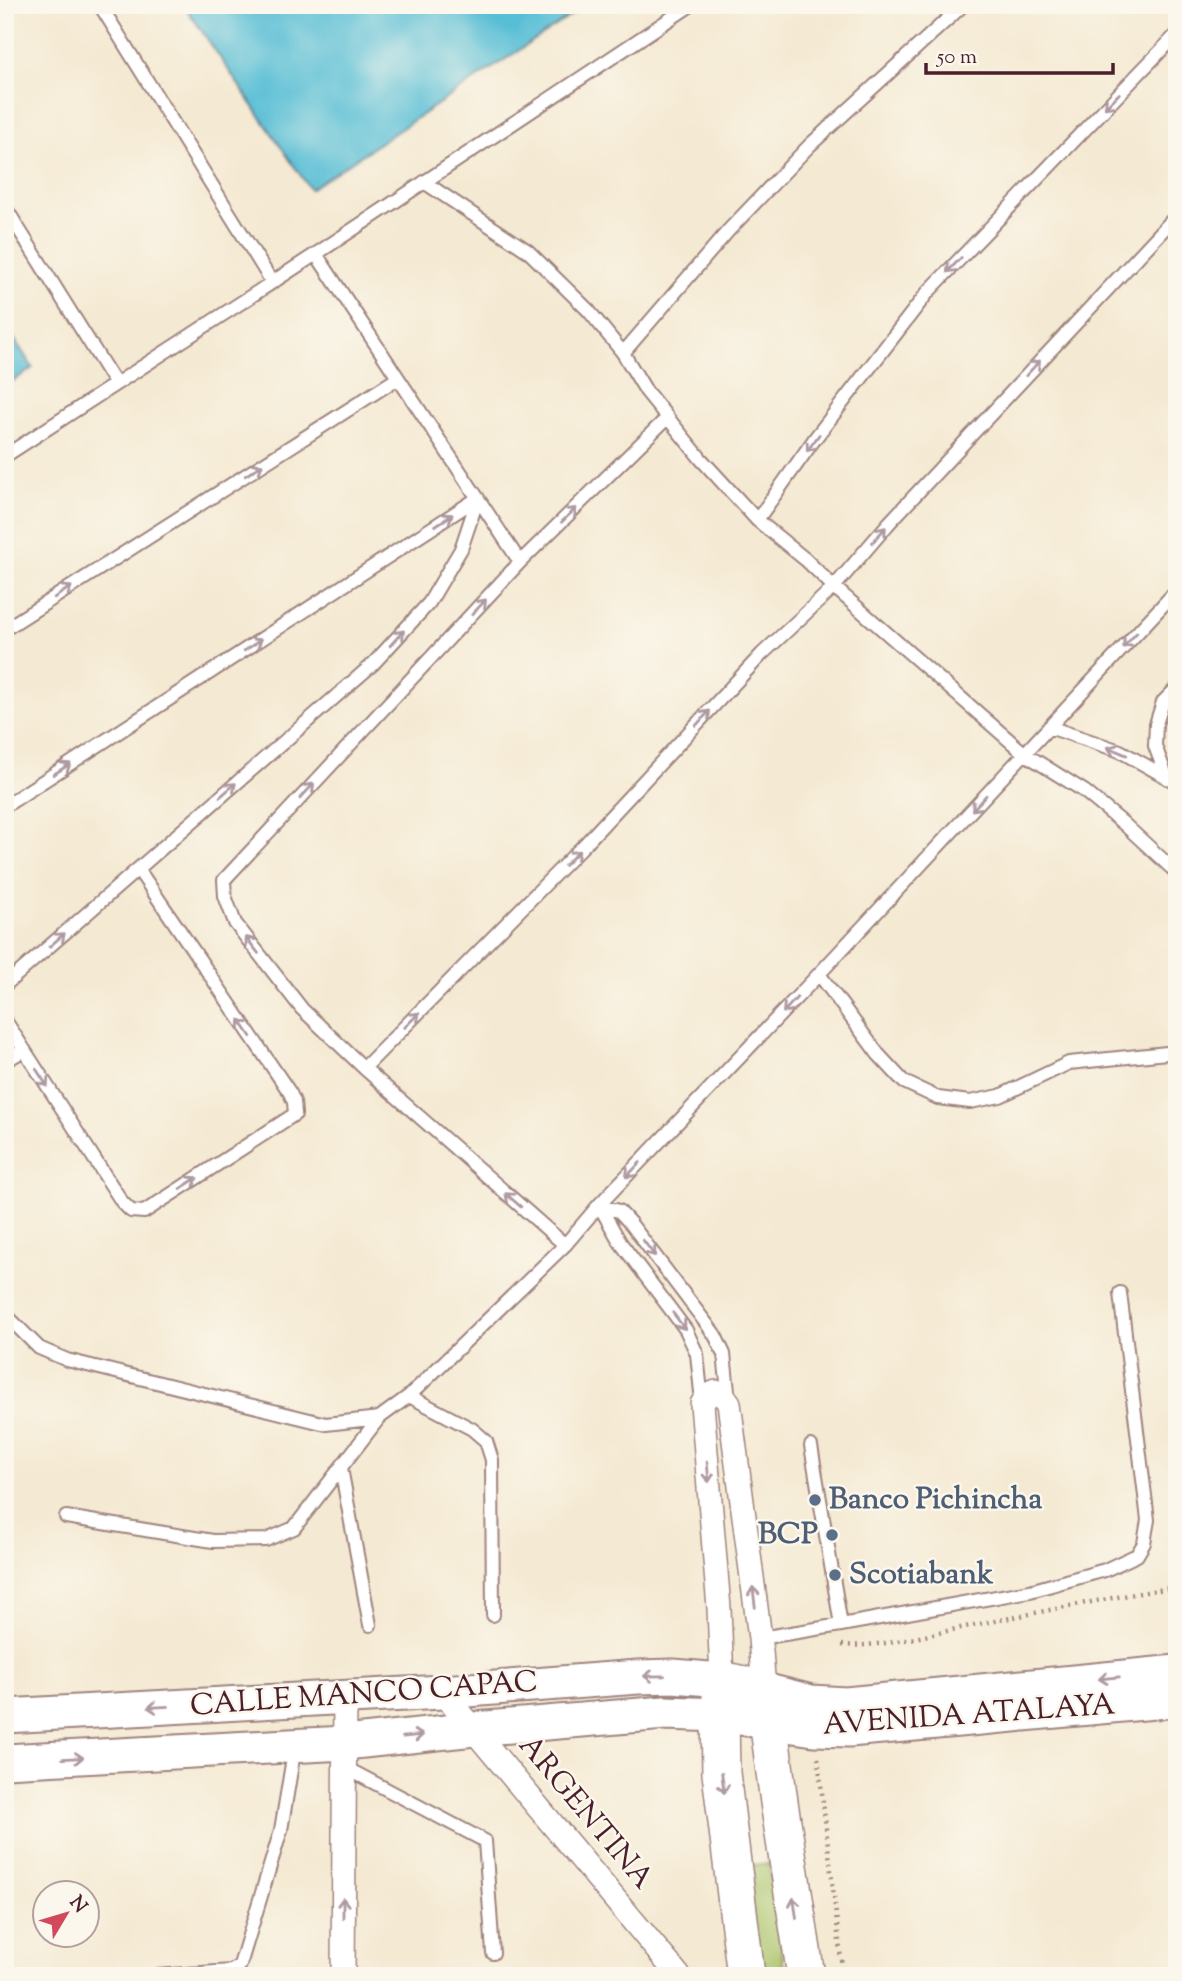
<svg xmlns="http://www.w3.org/2000/svg" width="1182" height="1981" viewBox="0 0 1182 1981" font-family="'Sorts Mill Goudy',serif">
	<style>
		.green { fill: #a9c368; stroke: #7a714a; stroke-width: 2 }
		.water { fill: #57bed5; stroke: #506e80; stroke-width: 2 }
		.lines { fill: none; stroke-linecap: round; stroke-linejoin: round }
		.lane-casing { stroke: #9f847e; stroke-width: 16 }
		.street-casing { stroke: #9f847e; stroke-width: 26 }
		.secondary-casing { stroke: #9f847e; stroke-width: 37 }
		.primary-casing { stroke: #9f847e; stroke-width: 40 }
		.path { stroke: #9f847e; stroke-width: 4.5; stroke-dasharray: 2 5; stroke-linecap: butt }
		.lane { stroke: #fff; stroke-width: 12 }
		.street { stroke: #fff; stroke-width: 23 }
		.secondary { stroke: #fff; stroke-width: 33 }
		.primary { stroke: #fff; stroke-width: 37 }
		.oneway { stroke: #ae9aa0 }
		.service-dot { fill: #5c6f8a; stroke: #fbf7ec; stroke-width: 2.5 }
		.labels { text-anchor: middle; dominant-baseline: central; stroke-width: 5; stroke-linejoin: round; paint-order: stroke }
		.service-label { font-size: 30px; font-weight: bold; fill: #4e5e75; stroke: #fbf7ec; text-anchor: start }
		.street-label { font-size: 30px; fill: #4a1f2b; stroke: #fbf7ec }
	</style>
	<rect width="100%" height="100%" fill="#fbf7ec"/>
	<filter id="ink" filterUnits="userSpaceOnUse"><feTurbulence type="fractalNoise" baseFrequency=".0143" numOctaves="2"/><feDisplacementMap in="SourceGraphic" scale="14" xChannelSelector="R" yChannelSelector="G"/><feConvolveMatrix kernelMatrix="1 2 1 2 8 2 1 2 1" color-interpolation-filters="sRGB"/></filter>
	<filter id="wash" filterUnits="userSpaceOnUse"><feTurbulence type="fractalNoise" baseFrequency=".00686" numOctaves="4" result="noise"/><feDisplacementMap in="SourceGraphic" scale="28" xChannelSelector="R" yChannelSelector="G"/><feGaussianBlur stdDeviation="1.57" result="paint"/><feColorMatrix in="noise" values="0 0 0 0 0 0 0 0 0 0 0 0 0 0 0 0 0 1.4 0 .05"/><feComposite in="paint" operator="in"/></filter>
	<g filter="url(#wash)">
		<rect width="100%" height="100%" fill="#f4e9d2"/>
		<!-- green -->
		<path class="green" d="M769,1863L785,1976H760L745,1866Z"/>
		<!-- water -->
		<path class="water" d="M184,5H587L310,189Z
			M5,325L33,368L5,386Z"/>
	</g>
	<g filter="url(#ink)">
		<g class="lines">
			<!-- lane casing -->
			<g class="lane-casing">
				<path id="lane" d="M100,5L272,282
					M424,182L528,251L589,311L623,353L646,391L701,459L757,520L806,560L834,587L1025,754L1084,791L1124,824L1177,873
					M5,207L115,383
					M316,254L520,562
					M623,353L728,231L809,146L963,5
					M5,456L316,254L691,5
					M757,520L816,437L928,292L1177,34
					M5,629L398,378
					M1049,727L1120,751L1177,783
					M1167,778L1155,746L1156,724L1163,702L1177,688
					M5,806L478,498
					M819,974L878,1054L904,1082L938,1098L970,1102L1000,1096L1069,1063L1177,1052
					M5,985L373,664L429,603L461,549L478,498
					M5,1020L122,1202L131,1211L144,1212L295,1114L294,1102L290,1093L138,869
					M5,1061L24,1050
					M364,1068L585,844L762,654L834,587L889,523L1177,215
					M599,1205L619,1211L631,1224L715,1335L724,1354L729,1400
					M599,1205L620,1242L686,1330L697,1354L702,1402
					M565,1245L364,1068L302,1009L235,923L225,896L224,880L520,562L667,418
					M5,1314L39,1348L67,1360L326,1424L379,1418L409,1396L565,1245L599,1205L819,974L1177,590
					M409,1396L472,1429L486,1441L492,1460L493,1615
					M811,1446L841,1625
					M341,1468L370,1625
					M66,1517L213,1541L266,1540L294,1528L379,1418
					M760,1638L841,1625L1030,1591L1105,1570L1137,1555L1144,1543L1148,1520L1120,1293
					M344,1767L485,1841L493,1953
					M156,1976L232,1971L240,1965L281,1830L295,1746"/>
			</g>
			<!-- street casing -->
			<g class="street-casing">
				<path id="street" d="M722,1680L719,1608L702,1404L707,1396L716,1392L723,1395L729,1403L760,1638L764,1690
					M442,1692L679,1976
					M343,1976L345,1697"/>
			</g>
			<!-- secondary casing -->
			<g class="secondary-casing">
				<path id="secondary" d="M764,1690L811,1702L846,1704L1177,1672
					M5,1716L442,1692L638,1677L673,1676L722,1680
					M5,1761L345,1743L474,1729L665,1713L720,1715L814,1729L849,1730L1177,1700"/>
			</g>
			<!-- primary casing -->
			<g class="primary-casing">
				<path id="primary" d="M746,1976L721,1773L720,1715L722,1680L764,1690L779,1802L806,1976"/>
			</g>
			<!-- path -->
			<path class="path" d="M842,1645C879,1648 928,1635 965,1627C1035,1613 1106,1598 1177,1587
				M818,1758L843,1976"/>
			<!-- lane -->
			<use href="#lane" class="lane"/>
			<!-- street -->
			<use href="#street" class="street"/>
			<!-- secondary -->
			<use href="#secondary" class="secondary"/>
			<!-- primary -->
			<use href="#primary" class="primary"/>
		</g>
		<!-- one-way arrows -->
		<defs><path id="oneway-shaft" d="M-6 0H5M1.5-3L5.5 0L1.5 3" fill="none" stroke-width="1.6" stroke-linecap="round" stroke-linejoin="round" transform="scale(1.75)"/></defs>
		<g class="oneway">
			<use href="#oneway-shaft" transform="translate(1112 101) rotate(134)"/>
			<use href="#oneway-shaft" transform="translate(954 265) rotate(134)"/>
			<use href="#oneway-shaft" transform="translate(1033 368) rotate(-47)"/>
			<use href="#oneway-shaft" transform="translate(813 443) rotate(126)"/>
			<use href="#oneway-shaft" transform="translate(254 470) rotate(-33)"/>
			<use href="#oneway-shaft" transform="translate(569 515) rotate(-44)"/>
			<use href="#oneway-shaft" transform="translate(444 520) rotate(-33)"/>
			<use href="#oneway-shaft" transform="translate(879 535) rotate(-49)"/>
			<use href="#oneway-shaft" transform="translate(63 592) rotate(-33)"/>
			<use href="#oneway-shaft" transform="translate(479 607) rotate(-47)"/>
			<use href="#oneway-shaft" transform="translate(397 638) rotate(-48)"/>
			<use href="#oneway-shaft" transform="translate(1130 640) rotate(133)"/>
			<use href="#oneway-shaft" transform="translate(253 645) rotate(-33)"/>
			<use href="#oneway-shaft" transform="translate(703 718) rotate(-47)"/>
			<use href="#oneway-shaft" transform="translate(1117 751) rotate(-157)"/>
			<use href="#oneway-shaft" transform="translate(62 769) rotate(-33)"/>
			<use href="#oneway-shaft" transform="translate(228 790) rotate(-41)"/>
			<use href="#oneway-shaft" transform="translate(307 791) rotate(-47)"/>
			<use href="#oneway-shaft" transform="translate(979 803) rotate(133)"/>
			<use href="#oneway-shaft" transform="translate(572 858) rotate(-45)"/>
			<use href="#oneway-shaft" transform="translate(57 940) rotate(-41)"/>
			<use href="#oneway-shaft" transform="translate(252 945) rotate(-128)"/>
			<use href="#oneway-shaft" transform="translate(790 1005) rotate(133)"/>
			<use href="#oneway-shaft" transform="translate(412 1020) rotate(-45)"/>
			<use href="#oneway-shaft" transform="translate(245 1028) rotate(-124)"/>
			<use href="#oneway-shaft" transform="translate(42 1078) rotate(57)"/>
			<use href="#oneway-shaft" transform="translate(633 1170) rotate(134)"/>
			<use href="#oneway-shaft" transform="translate(189 1183) rotate(-33)"/>
			<use href="#oneway-shaft" transform="translate(513 1200) rotate(-139)"/>
			<use href="#oneway-shaft" transform="translate(649 1248) rotate(53)"/>
			<use href="#oneway-shaft" transform="translate(679 1321) rotate(53)"/>
			<use href="#oneway-shaft" transform="translate(708 1472) rotate(85)"/>
			<use href="#oneway-shaft" transform="translate(754 1597) rotate(-97)"/>
			<use href="#oneway-shaft" transform="translate(654 1676) rotate(179)"/>
			<use href="#oneway-shaft" transform="translate(1109 1678) rotate(174)"/>
			<use href="#oneway-shaft" transform="translate(158 1707) rotate(177)"/>
			<use href="#oneway-shaft" transform="translate(413 1736) rotate(-6)"/>
			<use href="#oneway-shaft" transform="translate(73 1758) rotate(-3)"/>
			<use href="#oneway-shaft" transform="translate(723 1783) rotate(83)"/>
			<use href="#oneway-shaft" transform="translate(343 1908) rotate(-90)"/>
			<use href="#oneway-shaft" transform="translate(795 1908) rotate(-99)"/>
		</g>
	</g>
	<!-- markers -->
	<g class="service-dot">
		<circle cx="815" cy="1500" r="7"/>
		<circle cx="832" cy="1535" r="7"/>
		<circle cx="835" cy="1575" r="7"/>
	</g>
	<g class="labels">
		<!-- service labels -->
		<g class="service-label">
			<text x="829" y="1500">Banco Pichincha</text>
			<text x="818" y="1535" text-anchor="end">BCP</text>
			<text x="849" y="1575">Scotiabank</text>
		</g>
		<!-- street labels -->
		<g class="street-label">
			<text transform="translate(364 1695) rotate(-4)">CALLE MANCO CAPAC</text>
			<text transform="translate(969 1716) rotate(-4)">AVENIDA ATALAYA</text>
			<text transform="translate(585 1813) rotate(50)">ARGENTINA</text>
		</g>
	</g>
	<!-- margin -->
	<rect width="1182" height="1981" fill="none" stroke="#fbf7ec" stroke-width="28"/>
	<!-- north arrow -->
	<g transform="translate(66 1914) rotate(52)"><circle r="33" fill="#fbf7ec" stroke="#b4a19f" stroke-width="2"/>
	<path d="M0-5L12 26L0 18L-12 26Z" fill="#d1495b"/>
	<text y="-10" font-size="19" font-weight="bold" text-anchor="middle" fill="#4a1f2b">N</text>
	</g>
	<!-- scale -->
	<path d="M926 63v10h187v-10" fill="none" stroke="#4a1f2b" stroke-width="3.5"/>
	<text x="937" y="63" font-size="21" fill="#4a1f2b" stroke="#fbf7ec" stroke-width="5" paint-order="stroke">50 m</text>
</svg>
